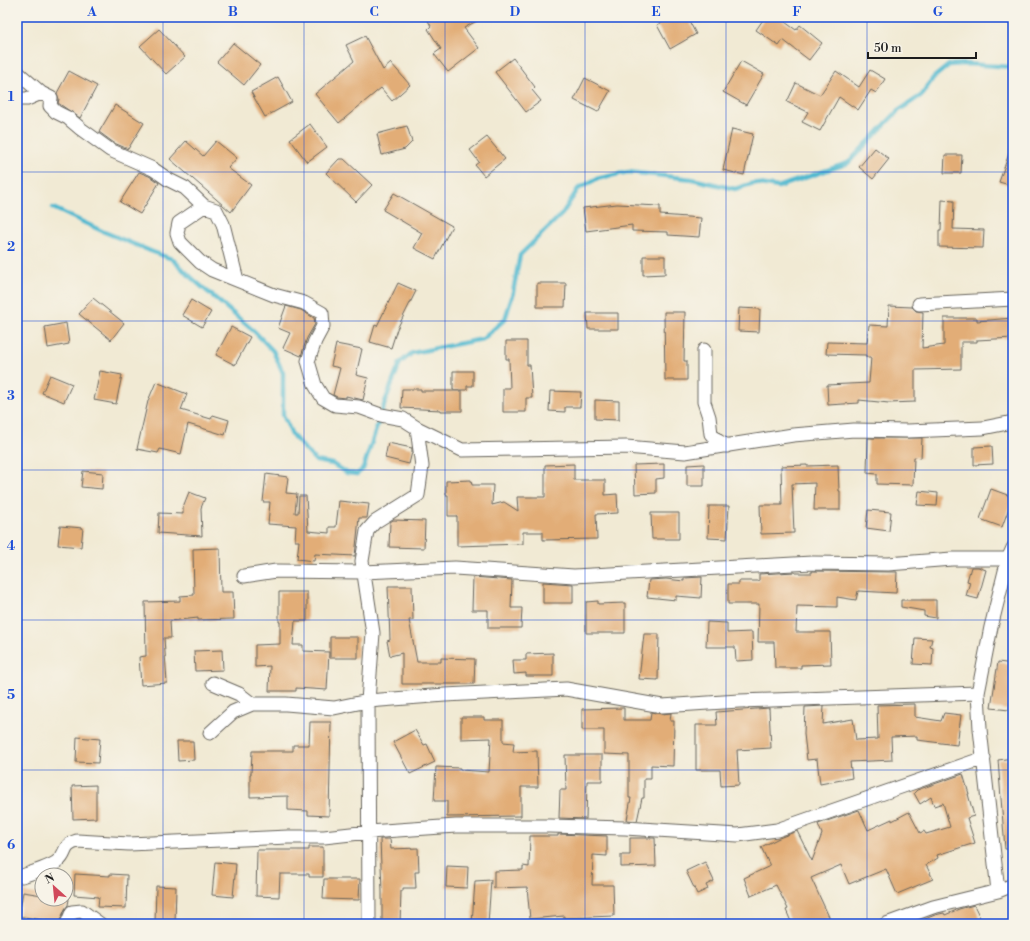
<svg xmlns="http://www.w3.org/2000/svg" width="1030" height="941" viewBox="0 0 1030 941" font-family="'Libre Bodoni',serif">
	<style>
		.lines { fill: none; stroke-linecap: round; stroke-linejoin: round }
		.stream { stroke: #52bad0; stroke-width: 4.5 }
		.building { fill: #e2ad77 }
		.street-casing { stroke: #67645c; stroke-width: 15 }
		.street { stroke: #fff; stroke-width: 13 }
		.grid { fill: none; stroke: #1d4ed8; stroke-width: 1; stroke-opacity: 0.55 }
		.neatline { fill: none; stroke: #1d4ed8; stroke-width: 1.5 }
		.grid-label { font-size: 13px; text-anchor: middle; font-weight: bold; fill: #1d4ed8 }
	</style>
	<rect width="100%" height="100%" fill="#f7f3e8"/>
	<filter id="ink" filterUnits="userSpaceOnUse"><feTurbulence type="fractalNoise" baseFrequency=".025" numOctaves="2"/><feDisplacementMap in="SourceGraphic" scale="8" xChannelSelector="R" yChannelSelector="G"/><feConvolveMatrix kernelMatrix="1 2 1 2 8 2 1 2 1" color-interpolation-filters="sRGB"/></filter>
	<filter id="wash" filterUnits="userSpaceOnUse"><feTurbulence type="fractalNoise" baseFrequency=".012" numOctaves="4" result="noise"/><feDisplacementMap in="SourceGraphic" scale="16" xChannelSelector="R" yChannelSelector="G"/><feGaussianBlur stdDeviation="0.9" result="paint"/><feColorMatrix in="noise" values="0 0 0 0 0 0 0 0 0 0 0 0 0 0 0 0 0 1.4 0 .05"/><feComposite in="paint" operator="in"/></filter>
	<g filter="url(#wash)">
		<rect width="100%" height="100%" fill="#f1ead4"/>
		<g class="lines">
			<!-- stream -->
			<path class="stream" d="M53,208L102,231L153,252L172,259L195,281L255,332L273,351L283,373V415L292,435L316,461L333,464L347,473L357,474L363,469L386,399L400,363L412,353L483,339L505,319L512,297L520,255L562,214L578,189L596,179L628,172L692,179L735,189L754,183L778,187L848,163L898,111L922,95L933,78L949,65L966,64L1013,67"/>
		</g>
		<g id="blocks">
			<!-- building -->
			<path class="building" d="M426,17H484L464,28L479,48L448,72L434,54L441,49L428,29L431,26Z
				M672,17H687L696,34L670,49L657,25Z
				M765,17H778L796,30L800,25L822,43L809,60L783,40L779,46L756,30Z
				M159,29L185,57L166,74L140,46Z
				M365,36L383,70L391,63L410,85L392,101L381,88L339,123L315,94L354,61L346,45Z
				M233,43L260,65L244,85L217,62Z
				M513,58L535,87L532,90L541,101L526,112L495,72Z
				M741,61L764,74L746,105L723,92Z
				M870,70L885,79L876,93L871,90L858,110L839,97L820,131L802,122L808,112L787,102L796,83L820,95L836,71L859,87Z
				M69,71L97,86L80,118L58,103L59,99L57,93Z
				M278,77L292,102L265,117L251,92Z
				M585,78L610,91L598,112L574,100Z
				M115,105L144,123L128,149L114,143L99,132Z
				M310,124L327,147L307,162L290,139Z
				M407,126L412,142L405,149L382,155L377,134Z
				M732,129L753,134L744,175L723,170Z
				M487,137L505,159L484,176L475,165L479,162L470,150Z
				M186,141L203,156L216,141L237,158L228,168L251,185L231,212L170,159Z
				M875,148L889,159L873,179L859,167Z
				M1011,148H1013V186L999,182Z
				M945,155H962L961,173H944Z
				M339,159H344L372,185L356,202L326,173Z
				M139,172L149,176L159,183L140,214L120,202Z
				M394,193L452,226L435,259L414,248L422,233L383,210Z
				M942,200L954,201L953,229L984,230L983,248L939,247V230H941Z
				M617,204L660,206V215L701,218L699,237L668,235V232L632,231V225L586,231L583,208Z
				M643,256H665V274L643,275Z
				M398,283L416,291L397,329L391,348L370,342L375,325L377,326Z
				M537,283H566L565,307H537Z
				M93,298L124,323L111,340L79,314Z
				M191,300L211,312L202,327L182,315Z
				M286,306L301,310L314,318L315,324L307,338L301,356L283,348L290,333L278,328Z
				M889,306L912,307L916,311L923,312L922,348L944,345V318H977V321L1013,318V338L977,340V342H961V369L915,370V402L889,403L859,400V403L828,405L827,385L869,383L871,357H866V355L826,354L827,342L867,343L869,325L888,326Z
				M739,308L760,309L759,332L738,331Z
				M664,312H685L684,361H687V380H665Z
				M587,313H618V329H588Z
				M66,323L69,344L48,348L45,327Z
				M231,327L250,337L235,365L216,355Z
				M506,341H527V365H530L532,398H526V412H503V388H510L509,359H506Z
				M336,344L362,349L356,375L368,378L363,400L346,396V398L337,397L333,395L340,368L331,366Z
				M100,371L122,375L116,404L94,400Z
				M453,371H473V386H467V390H453Z
				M50,375L72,384L64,402L42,393Z
				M156,382L187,394L181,410L211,419L213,415L229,420L225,435L188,424L181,454L160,449L158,453L137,449L148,401Z
				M402,389H421V391H462V411H441V410L401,408Z
				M550,391L581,392L580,407H565V412L549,411Z
				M595,400L619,401V420L595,419Z
				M868,438H922L921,458L914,457L913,485L877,484V474L867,473Z
				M388,443L412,448V452L409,464L385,458Z
				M992,446L993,464L974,465V447Z
				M574,464V480H605V495L617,494L618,513L596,514L597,539L543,540V532H523V544L457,546V516H448V495H446V481L471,480L472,485H493L492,505L504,502L518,511L517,497H545V465Z
				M664,464V478L656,479V493L635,494L634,465Z
				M704,464V486H687V465Z
				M807,465V466L838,465L839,491H840V510H814L815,483L792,484L794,533L761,534L760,505H782L781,466Z
				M83,471L103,473L102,489L81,487Z
				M266,474L288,477L286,493L297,494L295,513H298L299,496H306L308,531L329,533V527H336L339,501L369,504L367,518H359L355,556L315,554L314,561L297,559L299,541H295L296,526L268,524L270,502H263Z
				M991,489L1013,497L1002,527L980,519Z
				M919,491L938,493L937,506L917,505Z
				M189,492L205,498L201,508L202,536L158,533L159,513L183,514V507Z
				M709,506H729L727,539L708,538Z
				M868,510L891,512L889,531L866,528Z
				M651,513H679V539H652Z
				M393,520L425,521L424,548L389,547L390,522Z
				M60,526L83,528L81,547L58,545Z
				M220,548L221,592H233L234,619L198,620V618L170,621L171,638H164L167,683L141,685L139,657L146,656L145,602L180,601V596L194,595L193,549Z
				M971,567H978L986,570L978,599L966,596L970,582L967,581Z
				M812,571L897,572L896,593L858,591L856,600L837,597V607L797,606L796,632H830L831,664L801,665V668H775L774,642H758L759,604H728V584H739V581H759V574L795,572V573H812Z
				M473,577L512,580L511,608H522L521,628H488V610H472Z
				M702,577L701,598L676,596V600L647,597L649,580L666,579L684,581V578Z
				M543,582L573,584V603H543Z
				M388,586H412L413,620H409L417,662H441V658L475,659L474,684H402V653L390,656L387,641L390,640Z
				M279,592H307V621H295L293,645H303V651L329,652L327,690L296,688V691H269L270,666L255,667V645L280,644V622H279Z
				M901,600H936V618L924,616V611L901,607Z
				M598,601V604L625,603V633H586V602Z
				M707,622L727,623V633L752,632L753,660L736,661L735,647H706Z
				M644,634H659L658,680L639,679Z
				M330,637H358V658H330Z
				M915,638L932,639L930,647L933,648L932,665L913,664Z
				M222,650L223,670L195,671L194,651Z
				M553,653V676H526V673L514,674L513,660H526V654Z
				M998,662L1013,664V682L1009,710L991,708Z
				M915,704V717L941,721L944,713L961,715L957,745L917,740V736L891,737L892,760L850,762L852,778L820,784L817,759L807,760L804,734L805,707L824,706L823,724L853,719L856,740L878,739L877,705Z
				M624,708V720H650L651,712L661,714L671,713L670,721H674L673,766L651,765V779H644V798H642L637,821L627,820L631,798H629V755L604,754V730H582V709Z
				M769,708L771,748L737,750L739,785L721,786L720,770H696V725H717L716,712Z
				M461,717H484V720H503V742L514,743L513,752L537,751L538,787H521V816L447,817V801H434L436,767L460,768V770L489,772L491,738L461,739Z
				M310,722H331L329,816L308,815V811L288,810V796L250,797V774H251L252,751H293V745H309Z
				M415,730L424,745L427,744L435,762L410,774L393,742Z
				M77,737L100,739L98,763L76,762Z
				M177,741H193L194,760L178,761Z
				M565,755H602V781H587L586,819L559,818L560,790H566Z
				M1013,758V849H1005L998,760Z
				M963,774L969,794H968L974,816L967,818L975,843L937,855L938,858L926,865L933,879L897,894L886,869L849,884L841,865L811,878L830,919L819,924H792L786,910L788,909L776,885L751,896L744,878L770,866L761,847L779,838L797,831L812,861L822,834L818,824L859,810L868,830L892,819V821L909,812L920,833L924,831L926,834L950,827L943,803L934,806L931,797L920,804L914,793L917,790Z
				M96,785V818L73,819L72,786Z
				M558,834L607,836V856L593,855L592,885H613L614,916L564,918V916L530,919L527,887L494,888V871L523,870V866L529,867L530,836H558Z
				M630,838H655L656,866L621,867V855H630Z
				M380,839H390L391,849L418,848L419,872H415L416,888H403V891H401L400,924H382V892Z
				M309,847H323V877H309V874H280L279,897L256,896L257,850H309Z
				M215,862L236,864L233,897L212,895Z
				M705,862L714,881L706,885L708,889L697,894L686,871Z
				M447,866L468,867L467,888L446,887Z
				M75,874L110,876V874L127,875L126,908L98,907L99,897L74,895Z
				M324,879H360L359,900L323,899Z
				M491,880L488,924H472L475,881Z
				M156,886L176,887L175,924H155Z
				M23,892L42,895V899H69L68,905L65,909L59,923L19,916Z
				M974,905L983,924H913L935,915L944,913L945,915L959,909Z"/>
		</g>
	</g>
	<g filter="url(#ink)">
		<use href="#blocks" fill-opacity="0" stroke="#67645c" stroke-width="1"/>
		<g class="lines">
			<!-- street casing -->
			<g class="street-casing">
				<path id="street" d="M17,72L41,93L27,99H17
					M41,93L51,98L50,106L56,112L68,118L81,129L110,150L153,169L169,180L185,188L204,206
					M237,280L223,224L216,210L204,206L179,223L177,233L180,242L200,262L212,270L274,295L304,303L322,313L323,326L315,341L308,361L315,385L323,398L335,405L359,407L381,415L403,419L417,428L462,450L626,447L685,452L793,435L854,430L908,431L983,428L1013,422
					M919,304L1013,299
					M704,350V402L709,417L711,434L718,441L727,446
					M244,576L276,571L363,572L455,568L574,576L812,563L888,564L952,559H1008
					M213,683L239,694L252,704
					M210,733L233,712L252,704H286L334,708L368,701L445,695L566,689L662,706L739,701L978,693
					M17,876H22C31,873 51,867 58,861C68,853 61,846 77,841L129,844L288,837H324L369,832L456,826H550L625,828L738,835L777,830L984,758
					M998,891L980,729L978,693L991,627L1008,559L1013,548
					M67,924L72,912L82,911L100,924
					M369,924L368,701L373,633L362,561L367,531L375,522L418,495L422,466L417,428
					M886,924L933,907L998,891L1013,885"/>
			</g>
			<!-- street -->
			<use href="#street" class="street"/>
		</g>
	</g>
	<!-- grid -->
	<path class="grid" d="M163,17V924M304,17V924M445,17V924M585,17V924M726,17V924M867,17V924M17,172H1013M17,321H1013M17,470H1013M17,620H1013M17,770H1013"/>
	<!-- margin -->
	<rect width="1030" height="941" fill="none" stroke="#f7f3e8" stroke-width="44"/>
	<!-- north arrow -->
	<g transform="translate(54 887) rotate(333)"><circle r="19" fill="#f7f3e8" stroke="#9f9d96"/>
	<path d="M0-3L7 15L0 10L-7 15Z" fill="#d1495b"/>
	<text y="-6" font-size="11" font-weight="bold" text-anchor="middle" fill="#1c1c1c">N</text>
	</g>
	<!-- scale -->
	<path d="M868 52v6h108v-6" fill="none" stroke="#1c1c1c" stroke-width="2"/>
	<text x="874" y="52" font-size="12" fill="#1c1c1c" stroke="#f7f3e8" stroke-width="3" paint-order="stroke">50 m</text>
	<rect x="22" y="22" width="986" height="897" class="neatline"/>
	<g class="grid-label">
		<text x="92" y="16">A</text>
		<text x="233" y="16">B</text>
		<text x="374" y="16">C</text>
		<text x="515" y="16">D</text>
		<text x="656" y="16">E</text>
		<text x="797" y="16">F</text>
		<text x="938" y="16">G</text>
		<text x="11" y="101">1</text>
		<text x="11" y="251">2</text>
		<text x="11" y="400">3</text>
		<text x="11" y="550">4</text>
		<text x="11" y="699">5</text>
		<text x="11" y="849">6</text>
	</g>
</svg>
